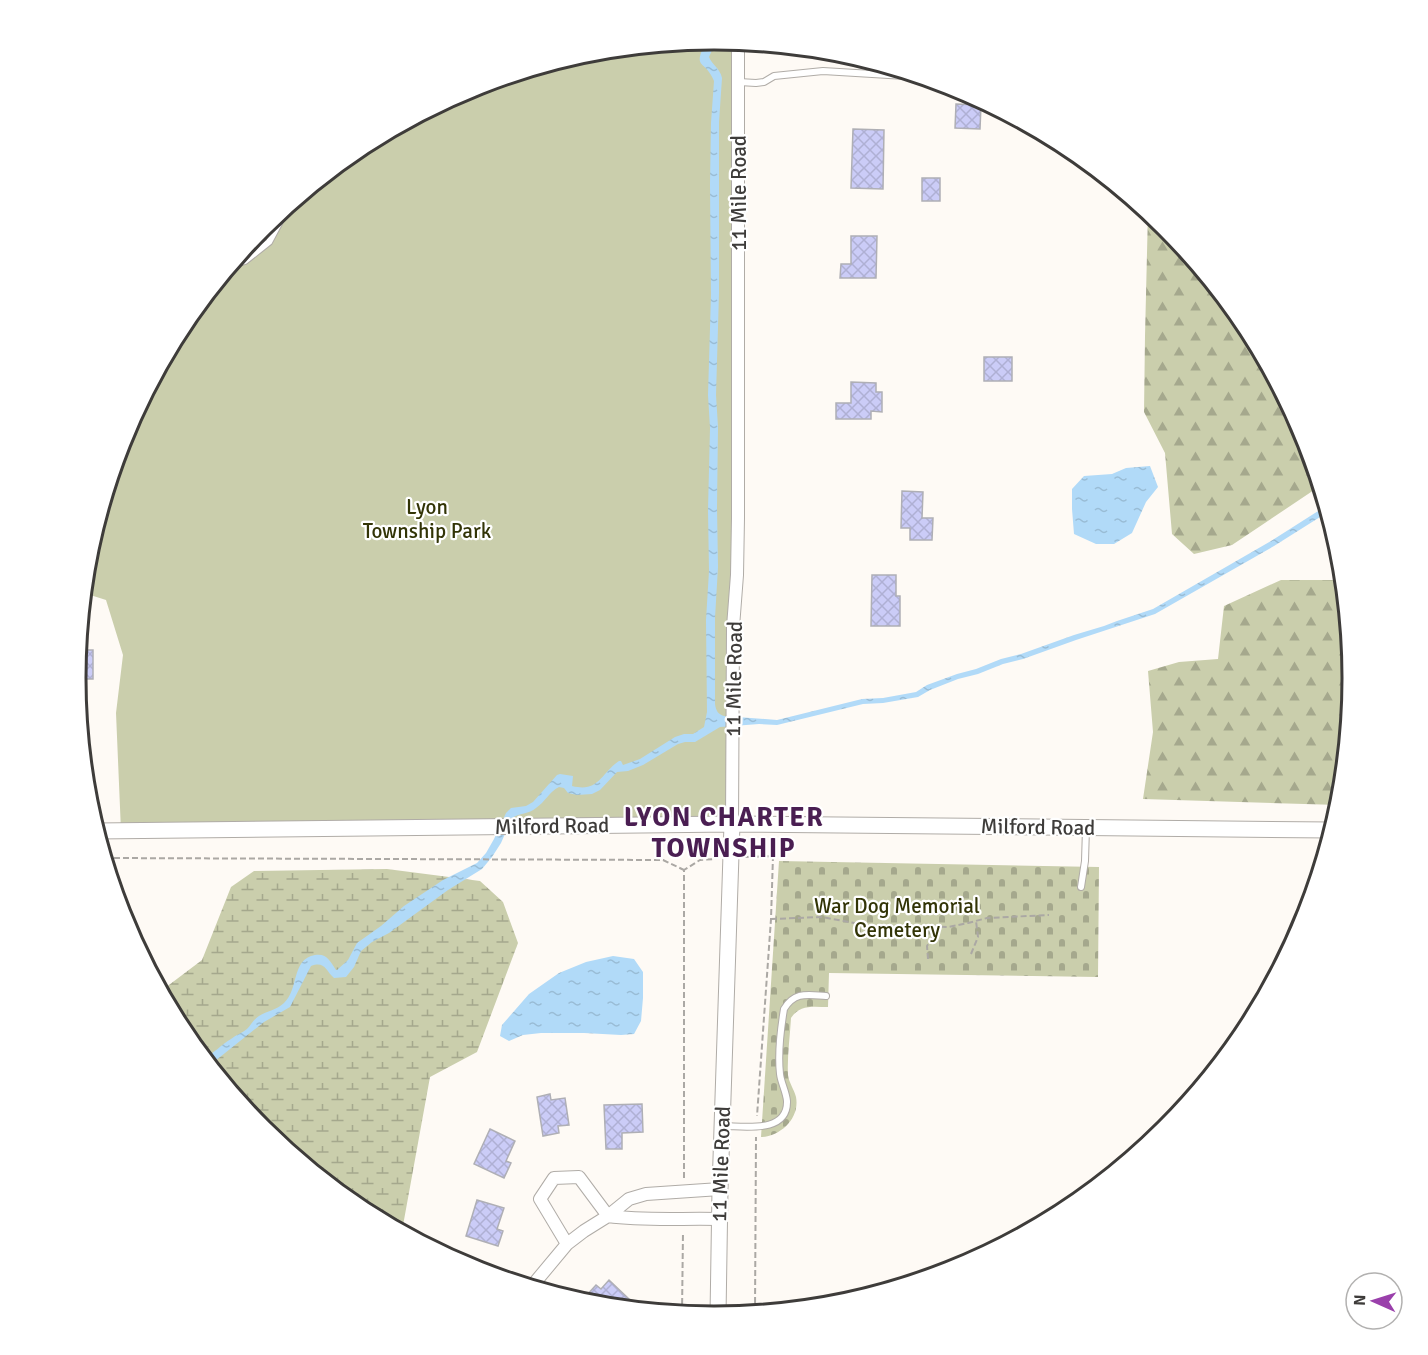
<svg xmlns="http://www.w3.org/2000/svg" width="1428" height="1355" viewBox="0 0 1428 1355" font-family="Signika,sans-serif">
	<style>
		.forest { fill: url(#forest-firs) }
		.wetland { fill: url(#wetland-marsh) }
		.cemetery { fill: url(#cemetery-stones) }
		.park { fill: #caceac }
		.water { fill: url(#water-ripples) }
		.building { fill: url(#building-cross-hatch); stroke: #afafb5; stroke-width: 1.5 }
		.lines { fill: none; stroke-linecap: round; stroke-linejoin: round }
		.service-casing { stroke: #b0aca7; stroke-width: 8 }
		.minor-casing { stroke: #b0aca7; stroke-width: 14 }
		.tertiary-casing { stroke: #b0aca7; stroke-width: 17 }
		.path { stroke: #aba8a4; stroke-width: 2; stroke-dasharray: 6 3; stroke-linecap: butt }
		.service { stroke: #fff; stroke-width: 6 }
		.minor { stroke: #fff; stroke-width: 12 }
		.tertiary { stroke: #fff; stroke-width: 15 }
		.labels { text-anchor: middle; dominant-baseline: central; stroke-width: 4.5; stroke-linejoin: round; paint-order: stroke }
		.street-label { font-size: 21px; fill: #3e3c3a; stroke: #fff }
		.park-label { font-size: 21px; fill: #323406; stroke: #fff }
		.district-label { font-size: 27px; font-weight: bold; letter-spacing: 1.5px; fill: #4a1e52; stroke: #fff }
		.rim { fill: none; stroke: #3e3c3a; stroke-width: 3 }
	</style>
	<defs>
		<pattern id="forest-firs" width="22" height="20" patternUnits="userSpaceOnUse" patternTransform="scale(1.5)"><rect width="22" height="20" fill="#caceac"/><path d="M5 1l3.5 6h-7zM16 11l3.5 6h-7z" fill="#a5a88d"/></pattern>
		<pattern id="wetland-marsh" width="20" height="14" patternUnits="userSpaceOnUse" patternTransform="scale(1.5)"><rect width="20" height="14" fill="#caceac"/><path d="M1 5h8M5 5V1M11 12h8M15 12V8" fill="none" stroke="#a5a88d"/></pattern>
		<pattern id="cemetery-stones" width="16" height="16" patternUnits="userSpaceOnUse" patternTransform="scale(1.5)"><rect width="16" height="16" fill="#caceac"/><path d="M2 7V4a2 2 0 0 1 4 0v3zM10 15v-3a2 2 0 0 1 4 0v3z" fill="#a5a88d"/></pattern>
		<pattern id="water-ripples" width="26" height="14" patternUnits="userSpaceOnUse" patternTransform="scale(1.5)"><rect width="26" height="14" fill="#b1daf8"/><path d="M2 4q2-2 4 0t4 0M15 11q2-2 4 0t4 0" fill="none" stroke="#99bcd5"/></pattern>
		<pattern id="building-cross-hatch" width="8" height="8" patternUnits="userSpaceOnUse" patternTransform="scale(1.5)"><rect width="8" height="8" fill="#cbccf7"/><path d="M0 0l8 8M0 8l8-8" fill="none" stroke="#afb0d4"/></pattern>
	</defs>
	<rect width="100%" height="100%" fill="#fefaf5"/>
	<!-- forest -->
	<path class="forest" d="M1148,212L1166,226L1245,323L1304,433L1320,486L1232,545L1194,554L1172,534L1165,453L1144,412L1145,336Z
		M1281,580H1340L1343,583L1352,678L1339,805L1143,799L1153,732L1148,671L1179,662L1218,659L1224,606Z"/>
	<!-- wetland -->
	<path class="wetland" d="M387,869L480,881L503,902L518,943L477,1052L430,1077L402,1231L359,1208L262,1129L183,1032L161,991L202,960L231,887L254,871Z"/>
	<!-- cemetery -->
	<path class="cemetery" d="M779,861L1099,867L1098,977L829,973L828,1007C813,1007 800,1004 791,1018C790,1037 787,1057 788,1075C789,1083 794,1089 796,1097C800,1118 781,1136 761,1137Z"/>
	<!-- park -->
	<path class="park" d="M714,39L736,41L732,824L121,831L116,713L123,655L106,600L84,593L88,553L124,433L183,322L263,226L360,146L470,87L590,51Z"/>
	<!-- water -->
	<path class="water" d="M717,39L709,57C712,65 720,68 722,78L719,122V293L716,395L718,427L717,507L718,567L715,618V704C716,711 718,714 724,716L777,720L862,699L883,698L916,692L927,685L957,674L976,669L1001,659L1021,654L1074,635L1104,626L1117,621L1153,609L1271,541L1326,506L1328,512L1274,546L1155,614L1076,640L1023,659L1003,664L978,674L958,679L930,690L918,697L883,703L863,704L777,725L759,724L720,727L695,742H685L678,744L643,765L628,771L617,772L600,790L592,794L577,795L568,793L564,788L559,787C549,792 545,802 536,808C529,814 519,813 512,818L501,843L492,857L482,869L448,890L389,933L372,942L361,951L354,967L346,977L334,978C325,970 325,961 311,966L290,1007L264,1022L210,1065L205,1058C214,1053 221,1045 231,1039C236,1035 242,1033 247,1029C251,1025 254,1019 259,1016C267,1011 277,1010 284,1003C299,990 291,959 315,955C327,953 330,961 336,970H337L348,960L357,943L381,926L404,906L443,880L477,863L486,853L494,839L506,813L511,808L526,806L533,802L557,775L560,774L573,776L572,786C599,793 601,773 619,761H621L623,765L640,759L675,737L684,734H693L704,727L707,712L706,620L709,571L708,510L710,428L708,395L711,295L710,184L711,123L714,81C705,58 691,71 707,40Z
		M1150,466L1158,487L1146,502L1132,533L1114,544H1096L1074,534L1072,509V489L1084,476L1112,474L1126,468Z
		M613,956L634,959L643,972V998L641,1021L634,1034L621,1035L584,1033H541L523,1035L509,1041L500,1036L502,1025L529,994L559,973L586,962Z"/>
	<!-- building -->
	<path class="building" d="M956,104L981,105L980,129L955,128Z
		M853,129L884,130L883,189L851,188Z
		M922,178H940V201H922Z
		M851,236H877L876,278H840L841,264H851Z
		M984,357H1012V381H984Z
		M851,382L876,383V392H882V412L871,411V419H836V403H851Z
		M902,491L923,492L922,518H933L932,540H910V528H901Z
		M872,575H896V596H900V626H871Z
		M78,650H93V679H76Z
		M550,1094L551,1100L565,1098L569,1125L558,1126L559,1133L543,1136L537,1097Z
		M642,1104L643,1132L622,1133V1149H606L604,1105Z
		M490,1129L515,1141L506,1161L511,1163L504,1178L474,1164Z
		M477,1200L504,1208L497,1229L503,1231L498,1246L466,1236Z
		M609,1280L629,1299L622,1307L594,1304L586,1296L596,1285L601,1289Z"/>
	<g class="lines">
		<!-- service casing -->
		<g class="service-casing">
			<path id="service" d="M739,82L756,83L764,82L774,76L823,71L905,76L937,81
				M229,266L245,261L269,242L286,210
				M1081,887L1085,861L1086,828
				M723,1126C744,1126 788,1134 787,1101C786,1091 781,1083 780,1074C778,1056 781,1027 784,1009C795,991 808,995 826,996"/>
		</g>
		<!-- minor casing -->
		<g class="minor-casing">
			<path id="minor" d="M732,824L733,627L737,575L738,518V41
				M567,1244L540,1199L554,1178L579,1177L608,1216C645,1221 682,1218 719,1219
				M532,1286L567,1244L584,1231L608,1216L629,1199L646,1194L720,1189"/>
		</g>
		<!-- tertiary casing -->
		<g class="tertiary-casing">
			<path id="tertiary" d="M97,831L732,824L1332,830
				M718,1316L720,1189L732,824"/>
		</g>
		<!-- path -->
		<path class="path" d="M745,857L773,856L771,919L757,1116
			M105,858L663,860L684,870
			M771,919L822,917L881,928L900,925L948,927L968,923L987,918L1049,915
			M971,954L978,937L976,921
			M928,959L927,946L932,938V926
			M684,1178V870L700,860L715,859
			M755,1312L756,1137
			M682,1313L683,1232"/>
		<!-- service -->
		<use href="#service" class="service"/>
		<!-- minor -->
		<use href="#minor" class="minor"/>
		<!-- tertiary -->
		<use href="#tertiary" class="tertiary"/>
	</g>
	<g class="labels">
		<!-- street labels -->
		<g class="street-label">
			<text transform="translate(739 193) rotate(-90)">11 Mile Road</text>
			<text transform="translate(734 679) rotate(-89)">11 Mile Road</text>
			<text transform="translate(552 826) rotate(-1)">Milford Road</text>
			<text transform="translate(1038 827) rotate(1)">Milford Road</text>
			<text transform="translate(721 1164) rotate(-88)">11 Mile Road</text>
		</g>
		<!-- park labels -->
		<g class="park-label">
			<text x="427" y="507">Lyon<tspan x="427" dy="24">Township Park</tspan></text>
			<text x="897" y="906">War Dog Memorial<tspan x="897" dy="24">Cemetery</tspan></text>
		</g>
		<!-- district labels -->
		<g class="district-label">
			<text x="724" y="817">LYON CHARTER<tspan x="724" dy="31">TOWNSHIP</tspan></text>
		</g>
	</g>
	<!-- crop -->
	<path d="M0 0H1428V1355H0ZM86 678a628 628 0 1 1 1256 0a628 628 0 1 1-1256 0Z" fill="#fff" fill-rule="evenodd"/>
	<path class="rim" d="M86 678a628 628 0 1 1 1256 0a628 628 0 1 1-1256 0Z"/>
	<!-- north arrow -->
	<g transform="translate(1374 1301) rotate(273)"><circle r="28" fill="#ffffff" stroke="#b2b1b0" stroke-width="1.5"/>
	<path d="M0-4.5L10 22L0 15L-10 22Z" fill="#9a40ab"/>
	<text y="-9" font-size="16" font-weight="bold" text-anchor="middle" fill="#3e3c3a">N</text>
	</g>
</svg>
